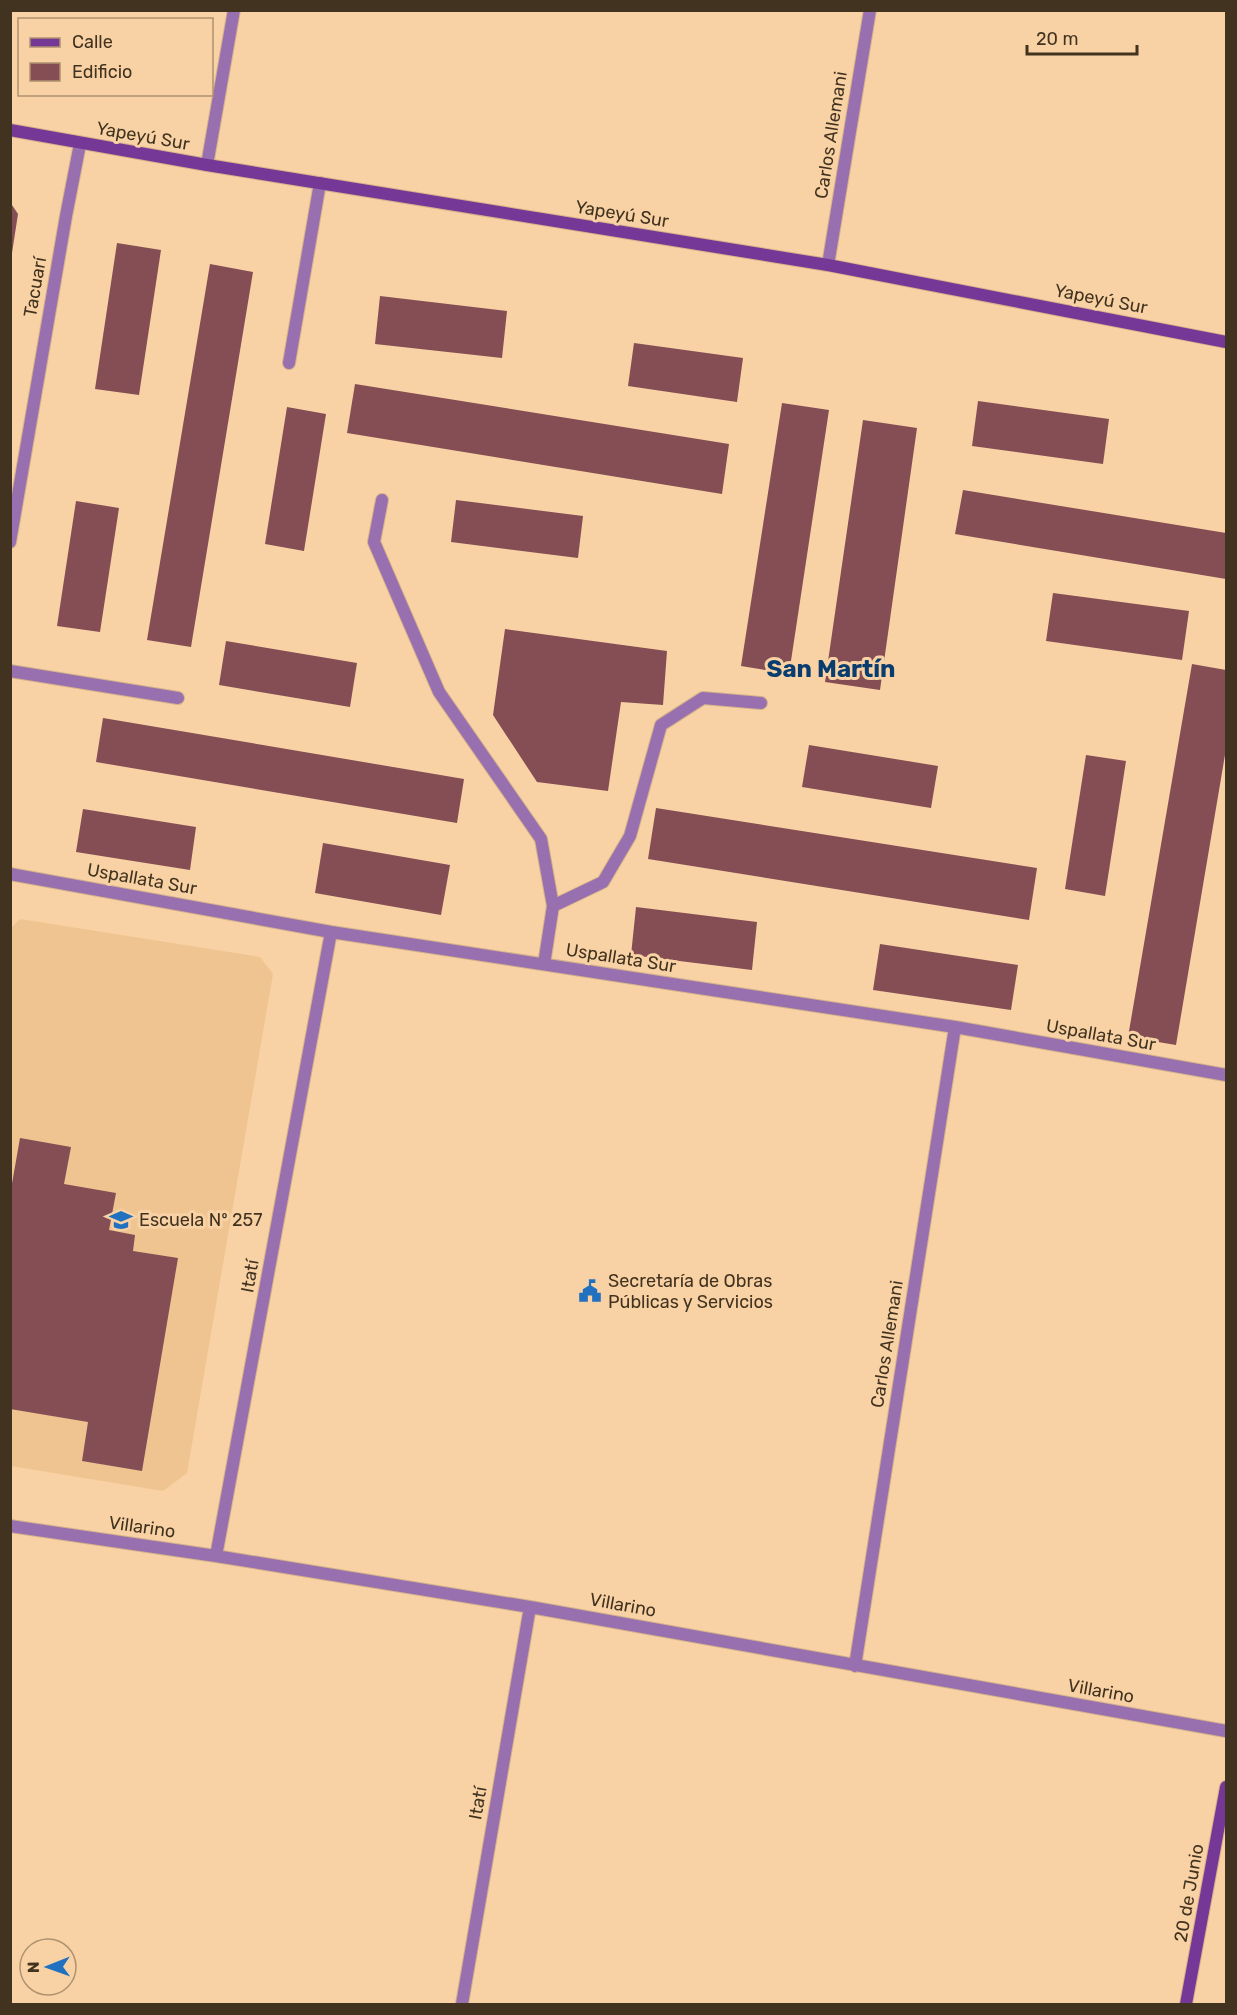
<svg xmlns="http://www.w3.org/2000/svg" width="1237" height="2015" viewBox="0 0 1237 2015" font-family="Rubik,sans-serif">
	<style>
		.built { fill: #efc490 }
		.building { fill: #844e54 }
		.lines { fill: none; stroke-linecap: round; stroke-linejoin: round }
		.lane-casing { stroke: #d4b28a; stroke-width: 14 }
		.street-casing { stroke: #d4b28a; stroke-width: 14 }
		.secondary-casing { stroke: #d4b28a; stroke-width: 14 }
		.lane { stroke: #9870af; stroke-width: 12 }
		.street { stroke: #9870af; stroke-width: 12 }
		.secondary { stroke: #763897; stroke-width: 12 }
		.labels { text-anchor: middle; dominant-baseline: central; stroke-width: 6; stroke-linejoin: round; paint-order: stroke }
		.street-label { font-size: 18px; fill: #423320; stroke: #f8d2a4 }
		.poi-label { font-size: 18px; fill: #423320; stroke: #f8d2a4; text-anchor: start }
		.district-label { font-size: 24px; font-weight: bold; fill: #093d6f; stroke: #f8d2a4 }
	</style>
	<rect width="100%" height="100%" fill="#f8d2a4"/>
	<!-- built -->
	<path class="built" d="M20,919L260,957L273,974L187,1473L163,1491L11,1466V928Z"/>
	<!-- building -->
	<path class="building" d="M10,202L18,214L12,253H10Z
		M117,243L161,250L139,395L95,389Z
		M210,264L253,272L191,647L147,640Z
		M380,296L507,311L502,358L375,344Z
		M634,343L743,358L737,402L628,386Z
		M355,384L729,444L722,494L347,433Z
		M978,401L1109,419L1103,464L972,446Z
		M782,403L829,410L789,674L741,666Z
		M287,407L326,414L304,551L265,544Z
		M863,420L917,428L880,690L825,682Z
		M963,490L1226,533V579L955,534Z
		M456,500L583,516L578,558L451,542Z
		M76,501L119,508L100,632L57,626Z
		M1053,593L1189,611L1182,660L1046,641Z
		M505,629L667,651L663,705L621,702L608,791L537,782L493,715Z
		M226,641L357,663L350,707L219,685Z
		M1192,664L1226,670V749L1176,1045L1128,1037Z
		M103,718L464,779L457,823L96,762Z
		M809,745L938,766L931,808L802,787Z
		M1086,755L1126,761L1105,896L1065,889Z
		M656,808L1037,868L1029,920L648,859Z
		M83,809L196,827L190,870L76,852Z
		M323,843L450,865L441,915L315,893Z
		M636,907L757,922L752,970L631,955Z
		M880,944L1018,965L1011,1010L873,990Z
		M20,1138L71,1147L64,1184L116,1193L109,1230L135,1235L133,1251L178,1258L142,1471L82,1461L88,1422L10,1409V1195Z"/>
	<g class="lines">
		<!-- lane casing -->
		<g class="lane-casing">
			<path id="lane" d="M289,363L320,183
				M382,500L374,542L439,692L541,839L553,906L544,964
				M10,671L178,698
				M553,906L603,882L630,836L661,725L703,698L761,703"/>
		</g>
		<!-- street casing -->
		<g class="street-casing">
			<path id="street" d="M207,165L234,10
				M828,265L870,10
				M10,542L66,216L80,144
				M10,874L331,932L955,1027L1226,1075
				M10,1526L216,1556L530,1607L1226,1731
				M216,1556L331,932
				M855,1666L955,1027
				M462,2004L530,1607"/>
		</g>
		<!-- secondary casing -->
		<g class="secondary-casing">
			<path id="secondary" d="M10,130L207,165L828,265L1226,342
				M1186,2004L1226,1787"/>
		</g>
		<!-- lane -->
		<use href="#lane" class="lane"/>
		<!-- street -->
		<use href="#street" class="street"/>
		<!-- secondary -->
		<use href="#secondary" class="secondary"/>
	</g>
	<!-- icons -->
	<defs>
		<g id="school-bare" transform="scale(1.8)"><path d="M0-5L7-2L0 1L-7-2ZM-4 1L0 2.5L4 1V4Q0 6-4 4Z" fill="#2171c0" stroke="#f8d2a4" stroke-width="2.5" paint-order="stroke"/></g>
		<g id="civic-bare" transform="scale(1.8)"><path d="M-.6-6.5H3V-4.5H.6V-3L4-1V1h2V6H-6V1h2V-1L-.6-3ZM-1.2 2.5V6h2.4V2.5Z" fill="#2171c0" stroke="#f8d2a4" stroke-width="2.5" paint-order="stroke"/></g>
	</defs>
	<g fill-rule="evenodd">
		<use href="#school-bare" x="121" y="1220"/>
		<use href="#civic-bare" x="590" y="1291"/>
	</g>
	<g class="labels">
		<!-- street labels -->
		<g class="street-label">
			<text transform="translate(831 135) rotate(-81)">Carlos Allemani</text>
			<text transform="translate(143 136) rotate(10)">Yapeyú Sur</text>
			<text transform="translate(622 214) rotate(9)">Yapeyú Sur</text>
			<text transform="translate(35 287) rotate(-80)">Tacuarí</text>
			<text transform="translate(1101 299) rotate(11)">Yapeyú Sur</text>
			<text transform="translate(142 879) rotate(10)">Uspallata Sur</text>
			<text transform="translate(621 958) rotate(9)">Uspallata Sur</text>
			<text transform="translate(1101 1035) rotate(10)">Uspallata Sur</text>
			<text transform="translate(250 1276) rotate(-80)">Itatí</text>
			<text transform="translate(887 1344) rotate(-81)">Carlos Allemani</text>
			<text transform="translate(142 1527) rotate(8)">Villarino</text>
			<text transform="translate(623 1605) rotate(10)">Villarino</text>
			<text transform="translate(1101 1691) rotate(10)">Villarino</text>
			<text transform="translate(478 1803) rotate(-80)">Itatí</text>
			<text transform="translate(1189 1893) rotate(-80)">20 de Junio</text>
		</g>
		<!-- poi labels -->
		<g class="poi-label">
			<text x="139" y="1220">Escuela Nº 257</text>
			<text x="608" y="1281">Secretaría de Obras<tspan x="608" dy="21">Públicas y Servicios</tspan></text>
		</g>
		<!-- district labels -->
		<g class="district-label">
			<text x="831" y="669">San Martín</text>
		</g>
	</g>
	<!-- border -->
	<rect width="1237" height="2015" fill="none" stroke="#423320" stroke-width="24"/>
	<!-- legend -->
	<rect x="18" y="18" width="195" height="78" fill="#f8d2a4" stroke="#af926f" stroke-width="1.5"/>
	<rect x="30" y="38" width="30" height="9" fill="#763897" stroke="#af926f" stroke-width="1.5"/>
	<text x="72" y="48" font-size="18" fill="#423320">Calle</text>
	<rect x="30" y="63" width="30" height="18" fill="#844e54" stroke="#af926f" stroke-width="1.5"/>
	<text x="72" y="78" font-size="18" fill="#423320">Edificio</text>
	<!-- north arrow -->
	<g transform="translate(48 1967) rotate(269)"><circle r="28" fill="#f8d2a4" stroke="#af926f" stroke-width="1.5"/>
	<path d="M0-4.5L10 22L0 15L-10 22Z" fill="#2171c0"/>
	<text y="-9" font-size="16" font-weight="bold" text-anchor="middle" fill="#423320">N</text>
	</g>
	<!-- scale -->
	<path d="M1027 45v9h110v-9" fill="none" stroke="#423320" stroke-width="3"/>
	<text x="1036" y="45" font-size="18" fill="#423320" stroke="#f8d2a4" stroke-width="4.5" paint-order="stroke">20 m</text>
</svg>
